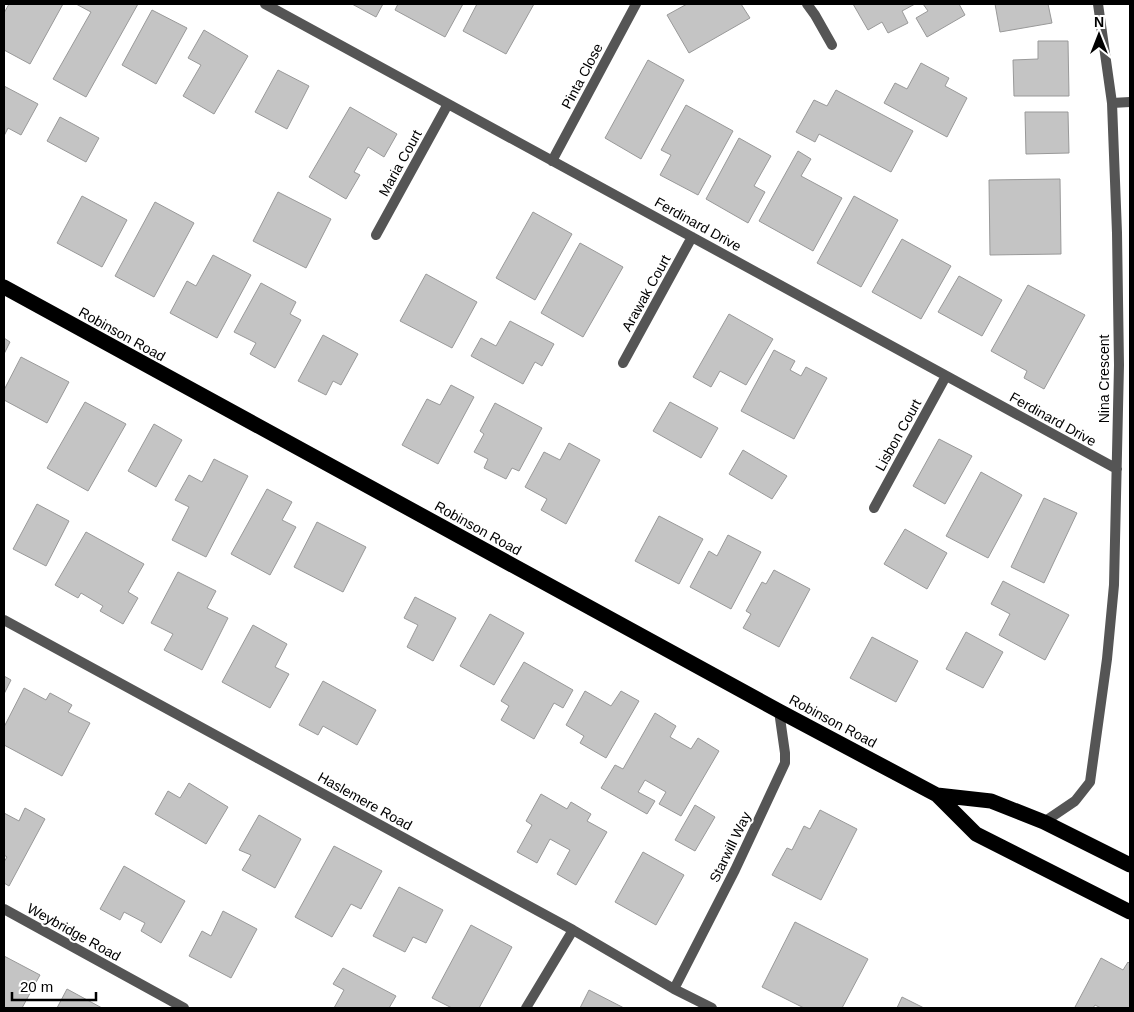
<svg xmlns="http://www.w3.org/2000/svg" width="1134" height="1012" viewBox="0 0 1134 1012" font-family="Arial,sans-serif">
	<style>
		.building { fill: #c4c4c4; stroke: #999 }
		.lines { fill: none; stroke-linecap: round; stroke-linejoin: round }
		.street { stroke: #555; stroke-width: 10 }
		.highway { stroke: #000; stroke-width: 15 }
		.labels { text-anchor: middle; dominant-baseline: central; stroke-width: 4; stroke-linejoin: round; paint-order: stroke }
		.street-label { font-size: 14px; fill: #000; stroke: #fff }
	</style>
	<rect width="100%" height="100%" fill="#fff"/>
	<!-- building -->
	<path class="building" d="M9,4H63L30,64L4,50V13Z
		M76,4H138L86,97L53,79L91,12Z
		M352,4H383L376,17Z
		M398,4H463L445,37L395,10Z
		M477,4H534L506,54L463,31Z
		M687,4H741L750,18L689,53L667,15Z
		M853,4H915L902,11L908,23L888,33L882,22L868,30Z
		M923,4H959L965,15L927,37L916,18L928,11Z
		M995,4H1048L1052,23L1000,32Z
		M152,10L187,28L156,84L122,65Z
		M204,30L248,56L214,114L183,96L201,65L188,58Z
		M1038,41H1068L1069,96H1014L1013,60L1038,59Z
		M648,60L684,80L641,159L605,138Z
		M921,63L949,78L945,86L967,98L947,137L884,103L895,83L907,89Z
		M278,70L309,86L287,129L255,112Z
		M4,86L38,104L21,135L8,128L4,136Z
		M836,90L913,131L891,172L819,134L815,142L796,132L814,100L827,106Z
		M686,105L733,131L698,195L660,175L671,155L661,150Z
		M350,107L397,134L384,157L368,147L354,172L360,175L346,199L309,177Z
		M1025,112H1068L1069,153L1026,154Z
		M60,117L99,138L86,162L47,141Z
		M739,138L771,156L754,186L765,192L748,223L706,199Z
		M798,151L811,159L801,176L842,198L813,251L759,221Z
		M1060,179L1061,254L990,255L989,180Z
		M278,192L331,219L306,268L253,241Z
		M82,196L127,220L102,267L57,243Z
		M854,196L898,220L861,287L817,263Z
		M155,202L194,223L154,297L115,276Z
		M533,212L572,234L535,300L496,278Z
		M902,239L951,266L921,319L872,292Z
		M580,243L623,267L583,337L541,313Z
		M213,255L251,275L217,338L170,313L187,281L196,286Z
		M426,274L477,302L452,348L400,321Z
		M959,276L1002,300L982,336L938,312Z
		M261,283L296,302L290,314L301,320L275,368L250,354L256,343L234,332Z
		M1028,285L1085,315L1044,389L1024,378L1027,371L991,351Z
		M729,314L773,339L746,385L720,371L711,387L693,377Z
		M510,321L554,344L542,366L535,362L523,384L471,356L481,338L496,346Z
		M323,335L358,354L341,385L333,381L326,395L298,381Z
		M4,338L10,342L4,354Z
		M774,350L795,361L790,370L801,376L806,367L827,378L794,439L741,411Z
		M21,357L69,382L47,423L4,400V390Z
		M451,385L474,397L438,464L402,445L427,399L440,405Z
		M85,402L126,424L88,491L47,468Z
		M670,402L718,428L701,458L653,431Z
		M495,403L542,428L519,471L512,468L506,479L484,468L488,459L474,452L484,434L480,431Z
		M154,424L182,440L156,487L128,471Z
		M939,439L972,456L945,504L913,486Z
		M569,443L600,460L566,524L541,510L547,499L525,487L544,452L560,460Z
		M743,450L787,476L772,499L729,474Z
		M214,459L248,476L206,557L172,540L189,507L175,500L189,475L202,482Z
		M981,472L1022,495L988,558L946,536Z
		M267,489L292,502L282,520L296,527L270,575L231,554Z
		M1044,498L1077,513L1044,583L1011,567Z
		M37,504L69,521L46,566L13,549Z
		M659,516L703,539L679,584L635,561Z
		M317,522L366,547L343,592L294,567Z
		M905,529L947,553L927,589L884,564Z
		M86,532L144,564L128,592L138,598L123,624L100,611L103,606L81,593L78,598L55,585Z
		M728,535L761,552L731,609L690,587L709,551L717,556Z
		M774,570L810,589L779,647L743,628L751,614L746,611L762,582L766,584Z
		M178,572L216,591L207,608L228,618L202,670L164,650L173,634L151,623Z
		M1003,581L1069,615L1045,660L999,635L1010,614L991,604Z
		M415,597L456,618L433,661L407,647L418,625L404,618Z
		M490,614L524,633L494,685L460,666Z
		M253,625L287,644L275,667L289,674L270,708L222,682Z
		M966,632L1003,652L983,688L946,669Z
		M872,637L918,661L896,702L850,678Z
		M524,662L573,690L563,708L554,703L534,739L501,720L509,706L501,701Z
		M4,676L11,680L4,694Z
		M323,681L376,710L357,745L323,726L318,735L299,725Z
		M24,688L46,700L50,693L72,705L68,712L90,723L62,776L4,745V727Z
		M585,691L611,706L621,691L639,701L606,758L580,743L584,736L566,725Z
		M655,713L676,726L670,737L691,749L698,738L719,751L681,816L659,804L666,792L645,780L638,792L655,801L647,814L601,788L615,765L623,769Z
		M189,783L228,807L206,844L155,814L168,791L180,798Z
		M541,794L567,809L571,802L591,814L587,821L607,832L576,885L557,874L570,850L550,839L537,863L517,852L532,825L526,821Z
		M695,805L715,817L695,851L675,840Z
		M25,808L45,819L9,886L4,883V862L7,857L4,855V813L19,821Z
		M820,810L857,829L821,900L772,875L787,848L792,850L804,826L810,829Z
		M259,815L301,839L275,888L242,870L251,855L239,850Z
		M334,846L382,871L361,909L351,904L332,937L295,917Z
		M643,852L684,875L656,925L615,902Z
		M124,866L185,901L161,943L141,931L145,923L124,912L120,920L100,909Z
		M399,887L443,910L426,943L413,937L405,952L373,936Z
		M223,911L257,929L231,978L189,956L202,931L211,936Z
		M795,922L868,959L842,1008H804L762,987Z
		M471,925L512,947L479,1008H452L432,998Z
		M4,956L40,975L22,1008H4Z
		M1101,958L1123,970L1128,962L1130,964V1008H1101L1095,1005L1093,1008H1078L1075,1007Z
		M343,968L396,996L389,1008H334L344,990L333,984Z
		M67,989L102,1008H57Z
		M589,990L624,1008H580Z
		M902,997L924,1008H897Z"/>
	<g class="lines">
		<!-- street -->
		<path class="street" d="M265,4L1117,469
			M807,4L815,15L832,45
			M1112,103L1130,102
			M552,161L636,4
			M376,235L448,104
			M623,363L692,237
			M874,508L946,376
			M4,620L573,930L674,989L712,1008
			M1044,822L1075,801L1090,782L1107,659L1114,585L1119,365L1117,233L1112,103L1098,4
			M4,909L184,1008
			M674,989L735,870L785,763V753L779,711
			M526,1008L573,930"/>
		<!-- highway -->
		<path class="highway" d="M4,287L779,711L937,795L976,834L1130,912
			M937,795L991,801L1044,822L1130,865"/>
	</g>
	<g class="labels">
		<!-- street labels -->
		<g class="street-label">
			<text transform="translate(582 76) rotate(-62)">Pinta Close</text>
			<text transform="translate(400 163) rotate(-61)">Maria Court</text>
			<text transform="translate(698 224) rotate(29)">Ferdinard Drive</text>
			<text transform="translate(646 293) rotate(-61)">Arawak Court</text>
			<text transform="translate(122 334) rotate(29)">Robinson Road</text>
			<text transform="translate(1104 379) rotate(-90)">Nina Crescent</text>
			<text transform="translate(1053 419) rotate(29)">Ferdinard Drive</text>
			<text transform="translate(898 435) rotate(-61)">Lisbon Court</text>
			<text transform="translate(478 528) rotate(29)">Robinson Road</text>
			<text transform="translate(833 721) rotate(28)">Robinson Road</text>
			<text transform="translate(365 801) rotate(29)">Haslemere Road</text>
			<text transform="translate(730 847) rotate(-64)">Starwill Way</text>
			<text transform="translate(74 932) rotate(29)">Weybridge Road</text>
		</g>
	</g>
	<!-- border -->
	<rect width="1134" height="1012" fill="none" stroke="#000000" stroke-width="10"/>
	<!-- north arrow -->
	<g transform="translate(1099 35)" stroke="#ffffff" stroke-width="4" paint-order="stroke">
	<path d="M0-4L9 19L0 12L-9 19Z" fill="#000000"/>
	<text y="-8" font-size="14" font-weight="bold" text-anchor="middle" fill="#000000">N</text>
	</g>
	<!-- scale -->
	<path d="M12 992v8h84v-8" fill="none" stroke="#000000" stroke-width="2.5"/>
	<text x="20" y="992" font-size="15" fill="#000000" stroke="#ffffff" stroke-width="4" paint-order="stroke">20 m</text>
</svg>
